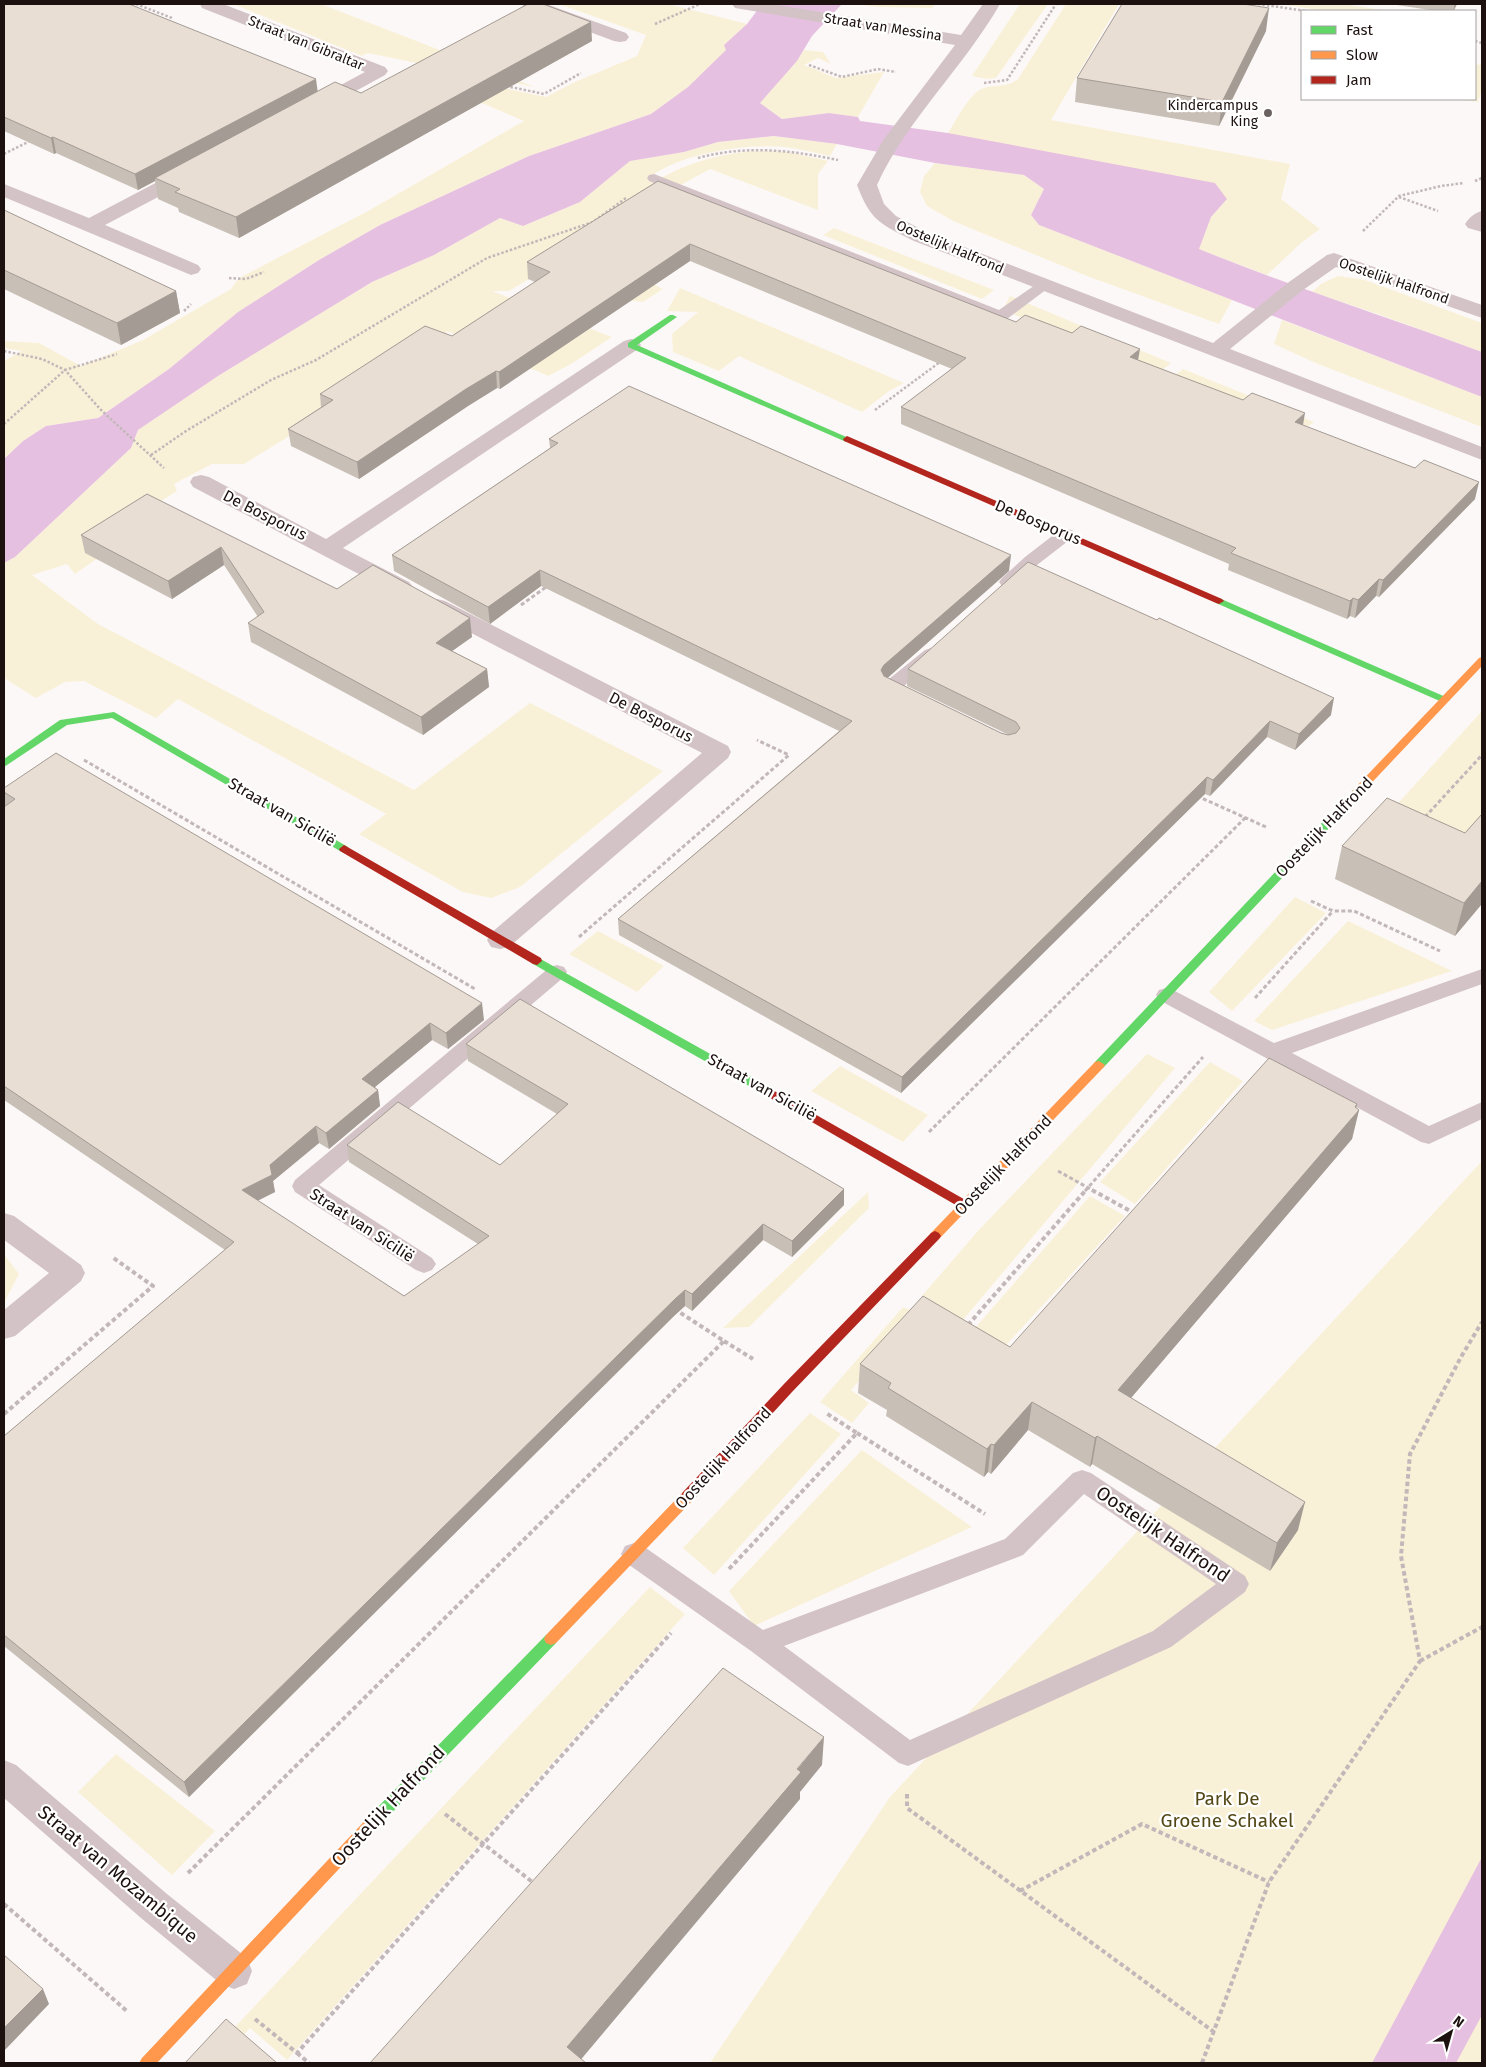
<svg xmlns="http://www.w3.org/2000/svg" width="1486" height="2067" viewBox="0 0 1486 2067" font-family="'Fira Sans',sans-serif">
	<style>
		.green { fill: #f9f1d7 }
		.water { fill: #e6c0e0 }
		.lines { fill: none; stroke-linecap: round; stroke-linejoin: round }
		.path-far2 { stroke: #c2b7b9; stroke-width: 2.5; stroke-dasharray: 2.5 2; stroke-linecap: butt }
		.path-far1 { stroke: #c2b7b9; stroke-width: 3; stroke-dasharray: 4 2.5; stroke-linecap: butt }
		.path { stroke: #c2b7b9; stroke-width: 4; stroke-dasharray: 4.5 3; stroke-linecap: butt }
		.lane { fill: #d3c3c7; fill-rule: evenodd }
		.street { fill: #d3c3c7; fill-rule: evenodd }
		.fast { fill: #63d668; fill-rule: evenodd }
		.slow { fill: #ff974d; fill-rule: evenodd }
		.jam { fill: #b3261e; fill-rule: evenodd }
		.wall { fill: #c8bfb6 }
		.shaded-wall { fill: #a39b94 }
		.building { fill: #e9ded4; stroke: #a39b94 }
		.poi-dot { fill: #6a6260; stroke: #fff; stroke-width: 2 }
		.labels { text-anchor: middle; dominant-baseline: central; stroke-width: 4.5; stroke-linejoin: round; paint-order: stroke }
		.far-street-label { font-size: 14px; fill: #1c110e; stroke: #fff }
		.far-poi-label { font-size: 14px; fill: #1c110e; stroke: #fff; text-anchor: end }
		.street-label { font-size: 16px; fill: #1c110e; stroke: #fff }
		.near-street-label { font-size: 19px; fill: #1c110e; stroke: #fff }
		.near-park-label { font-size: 19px; fill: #524715; stroke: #fff }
	</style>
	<rect width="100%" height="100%" fill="#fcf8f7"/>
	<!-- green -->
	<path class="green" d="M233,4H321L535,87L368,53L362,56Z
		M559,4H668L747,24L724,45L727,50L688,87L651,114L529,156L380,225L319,260L238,312L169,369L98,418L46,426L23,441L4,459V361L22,351L4,348V341L39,343L81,366L143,340L231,289L239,278L370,210L524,121L409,72L415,69L546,97L575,82L637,56L646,35Z
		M855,4H936L932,8L878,7Z
		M1020,4H1048L996,78L987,79L972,76Z
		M1066,4H1119L1051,120L1290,164L1281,199L1320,229L1301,243L1267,275L1198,249L1211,217L1227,199L948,133C956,121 970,92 984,88C996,84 1007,88 1018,79Z
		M1279,4H1343L1389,11H1325Z
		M804,50L823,52L831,64L818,58L804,65L836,78L884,72L858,117L829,113L782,119L760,103L797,61Z
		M1475,64L1482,65V90L1478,102L1460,99H1475Z
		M774,136L837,144L830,156C816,153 800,149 785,147C744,143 684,153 649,177L653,182C694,159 739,147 786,152C800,154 814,158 828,161L818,174V210L710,169L666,193L580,249L663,289L643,302L619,299L549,267L509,291H492L612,337L571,364L548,376L447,331L444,339L415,359L244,464H212L174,484L177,491L152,507L111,549L75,574L67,564L32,575L98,624L414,790L530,703L663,771L520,887L491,898L463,892L359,834L386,814L178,699L156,718L84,681L65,682L36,698L4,678V563L15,557L131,448L138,430L218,376L372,282L434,255L500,218L523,226L580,202L630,161L684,152L718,142Z
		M935,163L1024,175L1044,189L1031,215L1039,225L1232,300L1219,324L1087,276L953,221L927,206L920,192L924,176Z
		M834,228L994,290L982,299L823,235Z
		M1338,276L1365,280L1482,323V352L1378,314L1312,292L1321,284Z
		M680,288L904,383L889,391L862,412L739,356L719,371L673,352L672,334L698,312L667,311Z
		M1010,296L1171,363L1142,386V367L1015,315L1004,308Z
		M1282,320L1482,397V427L1318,364L1274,344Z
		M1183,369L1314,422L1302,431L1132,408Z
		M1482,711V852L1381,822Z
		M1295,897L1326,913L1232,1011L1209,992Z
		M1348,921L1452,971L1272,1030L1254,1021Z
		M598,931L664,966L637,992L569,954Z
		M1147,1054L1175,1068L962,1321L921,1297L977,1232Z
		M1210,1062L1243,1081L1135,1204L1100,1182Z
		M840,1066L928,1115L903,1142L811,1091Z
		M1482,1161V2063H710L890,1797Z
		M868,1192L869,1208L749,1327L723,1328Z
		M1090,1196L1125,1216L1006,1345L975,1328Z
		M4,1254L19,1274L4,1303Z
		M903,1307L915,1312L894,1341L851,1390L869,1403L852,1423L820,1402Z
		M810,1413L841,1434L714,1575L683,1548Z
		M862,1450L972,1527L754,1626L729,1591Z
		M650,1587L685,1614L287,2060L250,2028L217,2063H201Z
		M116,1754L215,1831L172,1875L78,1792Z"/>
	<!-- water -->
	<path class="water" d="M762,4H842L812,36L797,61L760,103L782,119L829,113L858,117L860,121L948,133L1215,183L1227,199L1211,217L1199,249C1292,287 1388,317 1482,352V397L1039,225L1031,215L1044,189L1024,175L935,163L837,144L774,136L718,142L684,152L630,161L580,202L523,226L500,218L434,255L372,282L218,376L138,430L131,448L15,557L4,563V459L23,441L46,426L98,418L169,369L238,312L319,260L380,225L529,156L651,114L688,87L726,50L724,45L747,24Z
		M1482,1857V2015L1456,2063H1372Z"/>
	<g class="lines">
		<!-- path-far2 -->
		<path class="path-far2" d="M136,4L172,18
			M1258,4L1306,11
			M655,24L700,4
			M1475,41L1482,43
			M809,65L842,77L878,69L896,72
			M984,83L1007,80L1056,4
			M506,86L544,94L581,73
			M4,154L30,141
			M698,158C745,145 790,150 838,160
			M1475,181L1482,178
			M1399,197L1438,211
			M1363,231L1399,196L1441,186L1464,183
			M229,278L246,279L264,272
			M184,311L191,304
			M4,351L42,359L65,370L101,410L164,468
			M875,410L940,362
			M4,424L65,370L117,354
			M151,455L186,431L271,380L316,360L487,258L593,222L626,198"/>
		<!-- path-far1 -->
		<path class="path-far1" d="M521,605L549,585
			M84,760L475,989
			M1197,796L1266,827
			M1425,817L1482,755
			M1311,901L1333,911H1354L1440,951
			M579,937L789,755L757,740
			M1255,998L1333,911
			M929,1132L1246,817
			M1058,1171L1094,1191
			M1085,1191L1203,1057"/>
		<!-- path -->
		<path class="path" d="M1092,1190L1134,1213
			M968,1325L1086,1190
			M724,1341L753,1359
			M4,1414L153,1286L112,1257
			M857,1433L985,1514
			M729,1569L857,1433L826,1413
			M1420,1661L1482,1627
			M907,1794V1808L1214,2032
			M445,1814L535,1884
			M188,1873L724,1341L676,1310
			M1020,1891L1142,1824L1269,1882
			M4,1904L128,2012
			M255,2019L297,2053L671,1633
			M297,2053L309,2063
			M1202,2063L1269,1882L1420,1661L1401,1556L1410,1454L1461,1357L1482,1322"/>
		<!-- lane -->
		<path class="lane" d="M654,174L999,310L1038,283H1048L1051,286L1007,319H995L649,181L647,178L649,175Z
			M1066,529L1072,530L1075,534L1072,538L1037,565L1014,586L1008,587L1002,586L999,582L1002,578L1025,557L1060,530Z
			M931,648L937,650L940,654L937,658L904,686L918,693L920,697L918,701C907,704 888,697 882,687L884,683L925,650Z
			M557,965L564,967L567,972L564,977L319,1185L432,1258L436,1264L432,1270L424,1273L416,1270L295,1192L292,1186L295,1180L550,967Z
			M1482,969V984L1292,1053L1429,1126L1482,1102V1119L1429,1144L1421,1142L1159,1000L1156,995L1159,990L1166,988L1173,990L1274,1043Z
			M1082,1470L1091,1473L1245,1576L1249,1584L1245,1592L1171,1647L908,1766L899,1763L751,1651L625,1562L621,1554L625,1546L634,1543L643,1546L763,1630L1005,1539L1073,1473ZM1084,1494L1216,1584L1153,1631L910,1740L784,1646L1023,1555Z"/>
		<!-- street -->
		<path class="street" d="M200,4H223L385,67L388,71L385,75L323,109L317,110L311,109L308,105L311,101L365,72L202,8Z
			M522,4H546L626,33L629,37L626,41L620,42L614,41L525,8Z
			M732,4H771L961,35L983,4H1000C964,67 908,118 877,185L884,204L896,216L928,233L1213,343L1289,282L1327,255L1334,253L1482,305V318L1336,267L1303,290L1230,349L1482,447V460L914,241C881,224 871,222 857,185L884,139L955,45L741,9L735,8Z
			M191,166L198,168L200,172L198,176L105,225L198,265L201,269L198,273L191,275L4,197V184L89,218L184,168Z
			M1482,211V232L1468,228L1465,224C1470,217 1474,213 1482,211Z
			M631,339L638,341L641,345L638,349L343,548L409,582L413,587L409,592L401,594L393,592L193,487L190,482L193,477L201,475L209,477L326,539L624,341Z
			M437,599L445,601L728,746L731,752L728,758L509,947L500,949L491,947L487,940L491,933L702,753L429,611L425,606L429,601Z
			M4,1213L14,1216L81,1265L85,1273L81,1281L15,1336L4,1339V1310L49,1273L4,1240Z
			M4,1760L16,1765L167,1894L247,1958L252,1971L247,1984L234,1989L221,1984L141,1918L4,1798Z"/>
		<!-- fast -->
		<path class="fast" d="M670,315H673L677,317L637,345L851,439L847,442L844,441L628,347V343Z
			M1219,598L1448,698L1450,700L1445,703L1442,702L1216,603L1214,601Z
			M114,712L348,847L349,849L344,853L340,851L112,718L67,725L4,767V759L60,720Z
			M1357,789L1361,790L1362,792L1361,794L1103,1068H1095L1093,1065L1095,1062L1353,790Z
			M537,957L773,1089L775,1092L773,1095H765L533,964L532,961L533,958Z
			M551,1633L556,1635L558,1639L556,1643L383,1822L378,1824L373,1822L371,1817L373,1812L546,1635Z"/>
		<!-- slow -->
		<path class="slow" d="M1482,657V666L1361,794H1353L1352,792L1353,790L1479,658Z
			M1099,1061L1105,1065L1103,1068L939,1239H931L929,1236L931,1233L1095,1062Z
			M688,1490L693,1492L695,1496L693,1500L556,1643L551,1645L546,1643L544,1639L546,1635L683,1492Z
			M378,1810L383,1812L385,1817L383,1822L157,2063H139L142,2058L373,1812Z"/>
		<!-- jam -->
		<path class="jam" d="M847,436L1222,599L1224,601L1219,604L1216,603L844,441L843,439Z
			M344,845L541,958L542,961L537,965L533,964L340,851L339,849Z
			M769,1088L969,1202L971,1205L969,1208H961L765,1095L763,1092L765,1089Z
			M935,1231L939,1233L941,1236L939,1239L792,1392L693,1500L688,1502L683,1500L681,1496L683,1492L784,1384L931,1233Z"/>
	</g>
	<!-- wall -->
	<path class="wall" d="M4,4L318,92L361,93L592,41L239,238L179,212L178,208L158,199L155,181L138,190L56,153L54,154L4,131Z
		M1390,4H1457L1454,11H1437Z
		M1266,31L1219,126L1075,102L1077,78Z
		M658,181L1016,322L1138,360L1302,425L1475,499L1379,597L1376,596L1355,618L1350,616L1347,619L1228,570L1229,564L901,424V407L952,369L690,261L500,389L497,388L468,406L359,479L291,446L288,429L321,407L320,394L452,336L535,282L528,279L527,262Z
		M4,210L176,291L180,313L121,345L4,289Z
		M549,439L1009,571L887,678L1001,733L1009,735L907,686L908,669L1331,715L1295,750L1267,737L1210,796L1205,794L1198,800L901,1093L619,935L618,919L839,731L541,586L490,624L394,571L392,555L550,448Z
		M147,494L337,589L472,637L452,651L487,669L489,687L423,735L251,642L248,623L258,617L224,565L172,599L85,553L81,535Z
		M4,788L484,1020L448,1049L432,1040L375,1087L378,1090L380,1106L329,1149L319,1143L273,1181L275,1192L257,1201L404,1296L478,1244L349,1162L347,1145L500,1165L557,1114L468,1061L466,1044L844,1205L792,1257L763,1240L692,1311L685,1306L675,1315L189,1797L4,1646V1436L225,1250L4,1100V807L5,806L4,801Z
		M1482,814V906L1481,905L1455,936L1335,879L1342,846L1465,833Z
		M1357,1104L1356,1108L1359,1110L1352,1139L1131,1398L1298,1530L1270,1571L1092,1464L1090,1467L1028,1430L991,1474L988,1472L984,1477L886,1416L887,1410L858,1393L860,1364L1010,1347Z"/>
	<!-- shaded-wall -->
	<path class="shaded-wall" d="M1455,4H1457L1453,11Z
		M1269,8L1266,31L1219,126L1222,102Z
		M591,22L592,41L239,238L236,217Z
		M316,79L318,94L155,178V181L138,190L135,174Z
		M53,137L56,153L54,154L51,138Z
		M690,244V261L500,389L499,372Z
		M176,291L180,313L121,345L117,323Z
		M1140,349L1137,366L1130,357Z
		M496,371L497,388L468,406L359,479L357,462L466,389Z
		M1305,413L1302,431L1295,422Z
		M1479,482L1475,499L1379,597L1383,580Z
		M221,547L224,565L172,599L168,581Z
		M1011,555L1009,571L883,682L881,670L884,665Z
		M540,570L541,586L490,624L488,607Z
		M1379,579L1376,596L1355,618L1358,600Z
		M1353,598L1350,616L1347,619L1350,601Z
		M470,618L472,637L438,661L436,643Z
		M487,669L489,687L423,735L421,717Z
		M1334,698L1331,715L1295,750L1299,734Z
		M1270,721L1267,737L1210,796L1213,780Z
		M1207,777L1205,794L901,1093L902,1077Z
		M1482,881V901L1481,905L1455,936L1464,903Z
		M482,1003L484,1020L448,1049L446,1033Z
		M430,1023L432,1040L364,1096L362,1079Z
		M378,1090L380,1106L329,1149L326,1133Z
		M1357,1104L1354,1116L1359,1110L1352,1139L1113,1419L1118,1390Z
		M316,1126L319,1143L273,1181L275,1192L245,1207L242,1190L270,1165Z
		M844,1189V1205L792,1257V1241Z
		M763,1224V1240L692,1311V1294Z
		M685,1290V1306L675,1315L189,1797L184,1782L675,1299Z
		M1032,1402L1028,1430L991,1474L994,1445Z
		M1097,1436L1092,1464L1090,1467L1095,1438Z
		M991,1444L988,1472L984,1477L987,1449Z
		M1305,1502L1298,1530L1270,1571L1277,1543Z
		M824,1737L822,1765L800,1792V1799L578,2063L567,2047Z
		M43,1989L49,2004L4,2051V2028Z"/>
	<!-- building -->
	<path class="building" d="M4,4H129L316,79L135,174L53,137L51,138L4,117Z
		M528,4H543L591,22L236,217L175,192L180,189L155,178L335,82L361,93Z
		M1122,4H1243L1269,8L1222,102L1077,78Z
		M658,181L1016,322L1025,315L1072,333L1081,326L1140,349L1130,357L1243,400L1252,393L1305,413L1295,422L1415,468L1424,460L1479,482L1383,580L1379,579L1358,600L1353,598L1350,601L1231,553L1236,548L901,407L966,358L690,244L499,372L496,371L466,389L357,462L288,429L333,400L320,394L425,326L452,336L550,272L527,262Z
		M4,210L176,291L117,323L4,270Z
		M629,386L1011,555L884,665L881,670L884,676L1001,733L1008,735L1016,733L1020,728L1016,722L908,669L1028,562L1157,620L1159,618L1334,698L1299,734L1270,721L1213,780L1207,777L1201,783L902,1077L618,919L852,721L540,570L488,607L392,555L558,443L549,439Z
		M147,494L337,589L373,565L470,618L436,643L487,669L421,717L248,623L264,612L221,547L168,581L81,535Z
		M56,753L482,1003L446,1033L430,1023L362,1079L378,1090L326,1133L316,1126L270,1165L272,1175L242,1190L404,1296L489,1236L347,1145L398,1102L500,1165L568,1104L466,1044L520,999L844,1189L792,1241L763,1224L692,1294L685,1290L675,1299L184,1782L4,1635V1436L234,1242L4,1086V807L15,799L4,792V788Z
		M1387,798L1465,833L1482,814V881L1464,903L1342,846Z
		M1269,1058L1357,1104L1355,1107L1359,1110L1118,1390L1305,1502L1277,1543L1097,1436L1095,1438L1032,1402L994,1445L991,1444L987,1449L888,1388L891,1383L860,1364L923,1296L1010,1347Z
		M723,1668L824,1737L797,1769L801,1772L567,2047L586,2063H370Z
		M4,1955L43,1989L4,2028Z
		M226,2019L277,2063H185Z"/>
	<!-- markers -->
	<circle class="poi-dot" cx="1268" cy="113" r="5"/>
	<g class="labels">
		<!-- far-street labels -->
		<g class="far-street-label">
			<text transform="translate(883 27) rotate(9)">Straat van Messina</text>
			<text transform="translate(306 43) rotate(22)">Straat van Gibraltar</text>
			<text transform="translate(950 247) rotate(23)">Oostelijk Halfrond</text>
			<text transform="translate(1394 281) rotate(19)">Oostelijk Halfrond</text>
		</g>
		<!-- far-poi labels -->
		<g class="far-poi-label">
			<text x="1258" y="105">Kindercampus<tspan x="1258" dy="16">King</tspan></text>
		</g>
		<!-- street labels -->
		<g class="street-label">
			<text transform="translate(265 515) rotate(27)">De Bosporus</text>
			<text transform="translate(1038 522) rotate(23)">De Bosporus</text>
			<text transform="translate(651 717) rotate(27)">De Bosporus</text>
			<text transform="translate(282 812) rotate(30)">Straat van Sicilië</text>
			<text transform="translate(1324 827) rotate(-46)">Oostelijk Halfrond</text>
			<text transform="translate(762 1087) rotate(29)">Straat van Sicilië</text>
			<text transform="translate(1003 1165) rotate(-46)">Oostelijk Halfrond</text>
			<text transform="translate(362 1225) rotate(33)">Straat van Sicilië</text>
			<text transform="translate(723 1458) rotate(-47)">Oostelijk Halfrond</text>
		</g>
		<!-- near-street labels -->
		<g class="near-street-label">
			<text transform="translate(1163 1534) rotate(34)">Oostelijk Halfrond</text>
			<text transform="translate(388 1806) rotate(-47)">Oostelijk Halfrond</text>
			<text transform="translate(118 1874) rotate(40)">Straat van Mozambique</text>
		</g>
		<!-- near-park labels -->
		<g class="near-park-label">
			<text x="1227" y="1798">Park De<tspan x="1227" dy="22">Groene Schakel</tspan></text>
		</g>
	</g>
	<!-- border -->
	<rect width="1486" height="2067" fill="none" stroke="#1c110e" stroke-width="10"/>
	<!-- legend -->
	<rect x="1301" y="10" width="175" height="90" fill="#ffffff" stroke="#a4a09f"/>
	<rect x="1311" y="26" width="25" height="8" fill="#63d668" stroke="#a4a09f"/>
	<text x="1346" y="35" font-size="15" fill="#1c110e">Fast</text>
	<rect x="1311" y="51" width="25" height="8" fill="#ff974d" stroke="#a4a09f"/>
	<text x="1346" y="60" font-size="15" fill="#1c110e">Slow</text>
	<rect x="1311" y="76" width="25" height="8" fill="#b3261e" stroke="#a4a09f"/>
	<text x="1346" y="85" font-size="15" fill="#1c110e">Jam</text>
	<!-- north arrow -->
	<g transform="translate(1451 2032) rotate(37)" stroke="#ffffff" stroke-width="4" paint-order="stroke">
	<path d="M0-4L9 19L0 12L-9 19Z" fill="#1c110e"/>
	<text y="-8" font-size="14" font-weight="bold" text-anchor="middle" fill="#1c110e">N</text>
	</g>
</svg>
